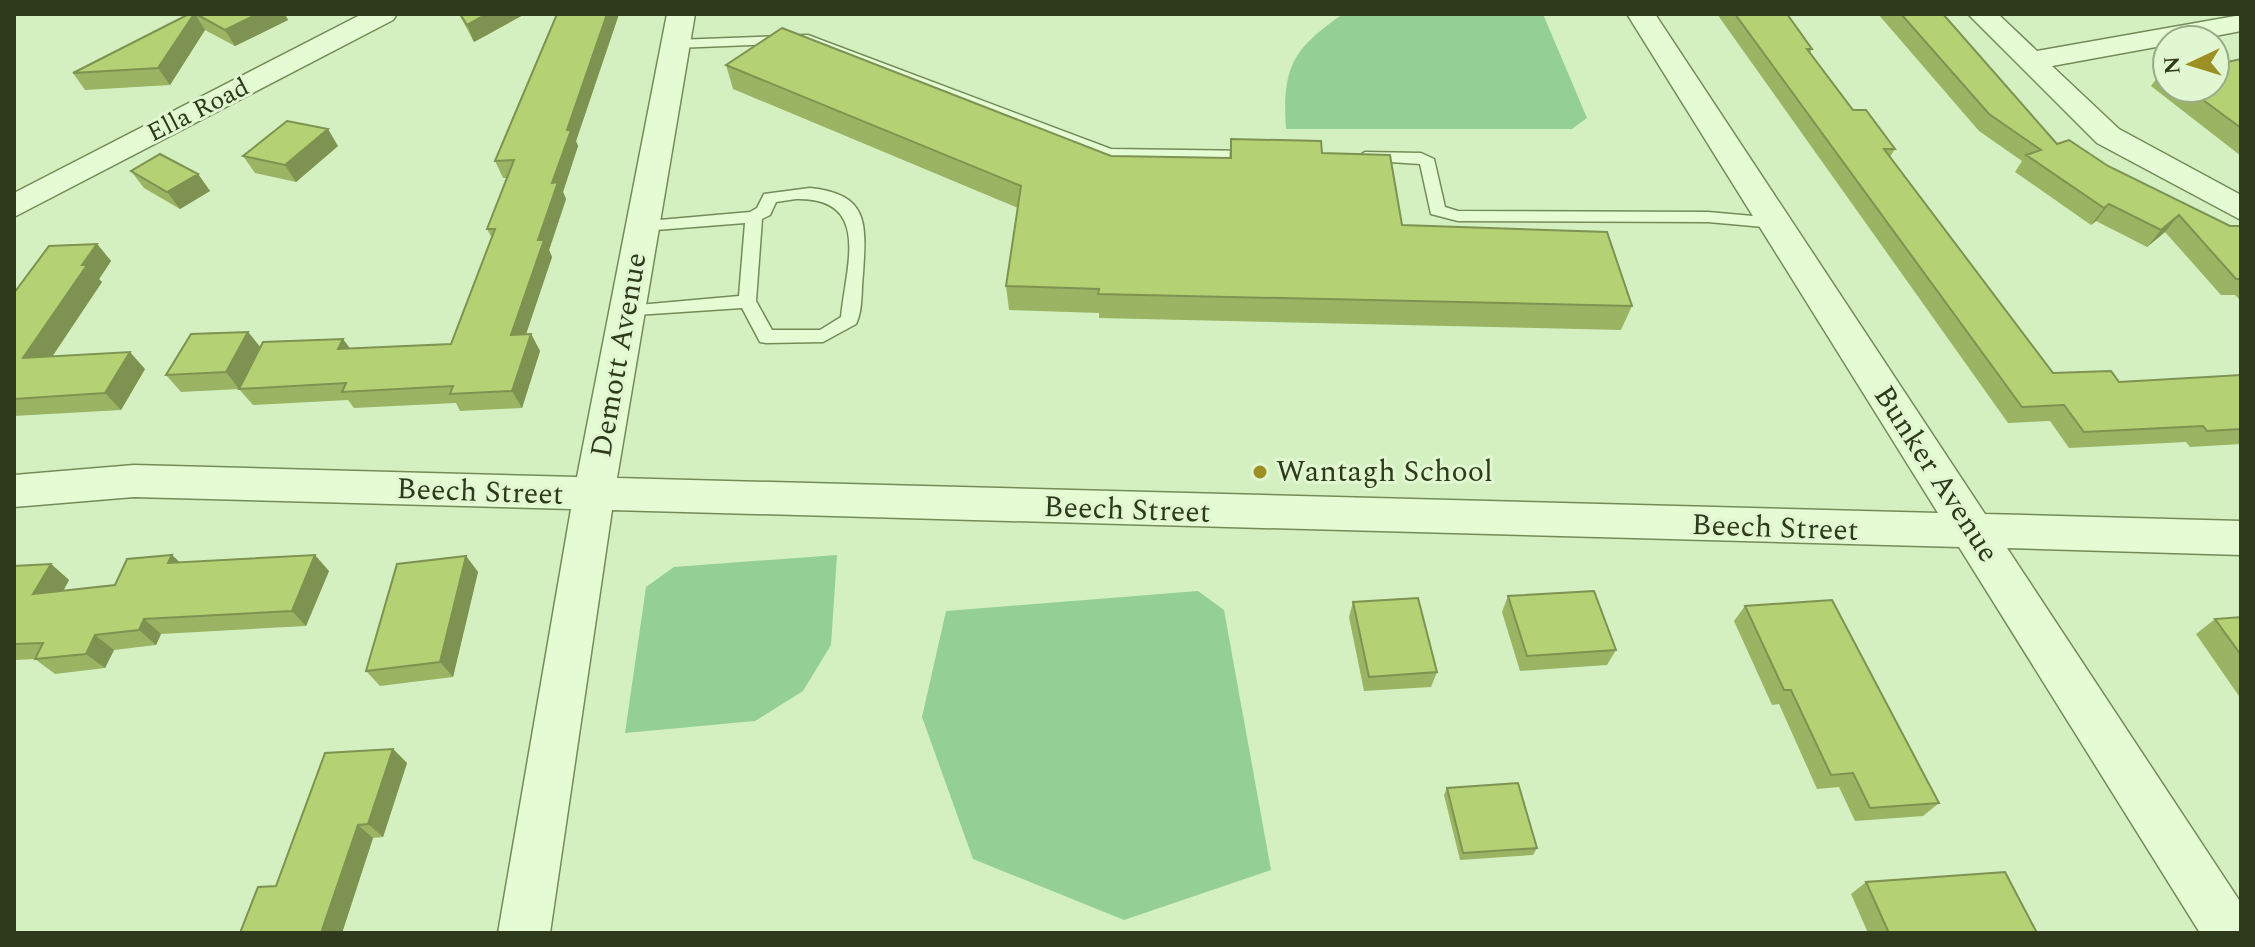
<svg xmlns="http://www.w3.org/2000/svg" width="2255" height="947" viewBox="0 0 2255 947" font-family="Spectral,serif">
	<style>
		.green { fill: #94cf94 }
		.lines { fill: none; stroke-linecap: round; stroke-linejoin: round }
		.lane-casing { stroke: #758b57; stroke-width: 3 }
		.street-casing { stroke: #758b57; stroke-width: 3 }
		.lane { fill: #e4fbd4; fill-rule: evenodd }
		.street { fill: #e4fbd4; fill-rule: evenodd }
		.wall { fill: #9bb464 }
		.shaded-wall { fill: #7e9251 }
		.building { fill: #b4d174; stroke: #7e9251; stroke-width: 2 }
		.poi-dot { fill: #9d8f24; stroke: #e0f7d1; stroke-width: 3 }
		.labels { text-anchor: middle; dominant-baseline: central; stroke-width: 6; stroke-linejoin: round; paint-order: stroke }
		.far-street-label { font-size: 26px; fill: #2f3a1c; stroke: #e0f7d1 }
		.street-label { font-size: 30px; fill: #2f3a1c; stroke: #e0f7d1 }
		.poi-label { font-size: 30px; fill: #2f3a1c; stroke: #e0f7d1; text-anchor: start }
	</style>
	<rect width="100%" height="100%" fill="#d4f0c1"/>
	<!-- green -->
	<path class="green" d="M1343,14H1543L1587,118L1572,129H1286C1282,68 1292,49 1343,14Z
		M837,555L831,645L803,691L755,721L625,733L646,587L674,567Z
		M1198,591L1224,610L1271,870L1124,920L973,859L922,717L946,611Z"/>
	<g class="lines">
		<!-- lane casing -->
		<g class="lane-casing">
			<path id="lane" d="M808,35L1111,149L1257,151L1265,156L1257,161L1103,157L806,43L675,48L668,44L675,40Z
				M1365,152L1421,153L1434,159L1445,207L1458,211L1708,212L1775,218L1783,223L1775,228L1708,222L1458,221L1431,214L1420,164L1359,160L1357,157Z
				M810,188C870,194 866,225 863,274C861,290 863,310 856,324L823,342L766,343L760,342L742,308L621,316L618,312L621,308L627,306L739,296L745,223L643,231L635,226L637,222L750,212L757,208L764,194ZM796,199C872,197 846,266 841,317L820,330H772L756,301L762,219L770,215L776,202Z"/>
		</g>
		<!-- street casing -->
		<g class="street-casing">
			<path id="street" d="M362,14H397L393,20L14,217V193Z
				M667,14H695L617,478L1938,513L1627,14H1655L1985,514L2241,521V555L2007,548L2241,903V933H2200L1959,547L612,510L550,933H498L571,509L134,497L14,507V475L134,465L577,477Z
				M1968,14H1998L2037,51L2241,15V31L2194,40H2167V45L2052,66L2119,129L2241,195V220L2097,143Z"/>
		</g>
		<!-- lane -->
		<use href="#lane" class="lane"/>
		<!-- street -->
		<use href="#street" class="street"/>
	</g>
	<!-- wall -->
	<path class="wall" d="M189,14H285L288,20L235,46L205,30L170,85L85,90L73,73Z
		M459,14H525L474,42Z
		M557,14H619L576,141L578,146L563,192L566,199L549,250L552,257L526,334H531L540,351L522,408L460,411L456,403L354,408L348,400L253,405L239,389L181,392L166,375L248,332L261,348L350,349L451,344L492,238L487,229L507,178H503L495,161Z
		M1717,14H1787L1812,49L1810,53L1853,110L1895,149L1890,157L2053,373L2119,382L2241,375V444L2190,447L2186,442L2069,448L2050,421L2008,423Z
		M1878,14H1943L2057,144L2108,166L2230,226H2241V301L2235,295H2221L2165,232L2147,247L2096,221L2091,225L2015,172L2022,161L1979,131Z
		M2241,59V156L2151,86L2163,70L2167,69V88H2215L2217,70L2222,63Z
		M726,65L1111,156L1229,158L1231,139L1322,153L1402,225L1632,306L1621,330L1099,318V313L1009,310L1006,286L1018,208L733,89Z
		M338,146L296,182L255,173L243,156Z
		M131,171L198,174L210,191L180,209L144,188Z
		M97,244L111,261L99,279L102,282L52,356L145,369L121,410L14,416V293Z
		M172,555L180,563L329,571L306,626L161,634L156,645L114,650L105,668L55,674L35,659L14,660V566L51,564L69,580L63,591L115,585Z
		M466,556L478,572L453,677L380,686L366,671Z
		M1508,596L1616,650L1607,665L1520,671L1502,612Z
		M1353,602L1437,672L1431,687L1364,691L1349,617Z
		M1745,606L1939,803L1923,816L1855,821L1839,787L1817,789L1779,704L1772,705L1734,621Z
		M2241,617V699L2196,634L2215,619Z
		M393,749L407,763L383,837L373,838L342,933H240L276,886Z
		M1447,788L1537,848L1533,855L1460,860L1444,795Z
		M1866,882L2037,933H1868L1851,894Z"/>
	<!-- shaded-wall -->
	<path class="shaded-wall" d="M194,14H195L205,30L170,85L158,68Z
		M257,14H285L288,20L235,46L225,30Z
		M487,14H525L474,42L467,25Z
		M607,14H619L576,141L578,146L563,192L566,199L549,250L552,257L520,352L511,335L538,240L567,130Z
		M328,129L338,146L296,182L285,165Z
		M198,174L210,191L180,209L167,192Z
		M2109,204L2096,221L2091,225L2104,208Z
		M2179,215L2165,232L2147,247L2161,230Z
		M97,244L111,261L99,279L102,282L40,375L23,358Z
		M248,332L261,348L239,389L226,372Z
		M531,334L540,351L522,408L512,391Z
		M343,339L355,355L338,349Z
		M130,352L145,369L121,410L105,393Z
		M172,555L188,570L168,563Z
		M315,555L329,571L306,626L292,611Z
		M466,556L478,572L453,677L440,662Z
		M51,564L69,580L53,610L33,594Z
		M144,619L161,634L156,645L139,630Z
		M95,635L114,650L105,668L86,654Z
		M393,749L407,763L383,837L368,824Z
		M358,825L373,838L342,933H321Z"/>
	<!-- building -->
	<path class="building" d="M189,14H194L158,68L73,73Z
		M196,14H257L225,30Z
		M460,14H487L467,25Z
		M557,14H607L567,130H571L552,183L558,182L538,240H544L511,335L531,334L512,391L450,394L453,386L342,392L346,383L239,389L263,342L343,339L338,349L451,344L495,229H487L514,160L495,161Z
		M1735,14H1787L1812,49H1807L1853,110H1866L1895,149H1884L2053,373L2111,371L2119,382L2241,375V429L2207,431L2203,426L2084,432L2064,405L2022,407Z
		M1901,14H1943L2057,144L2069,140L2108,166L2230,226H2241V279H2236L2179,215L2161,230L2109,204L2104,208L2026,155L2041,150L1989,114Z
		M782,28L1111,156L1231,158V139L1321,141L1322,153L1390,155L1402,225L1607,232L1632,306L1098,294L1099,289L1006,286L1021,186L726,65Z
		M2241,59L2240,87L2241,128L2187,88H2215V69L2224,75L2222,63Z
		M287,121L328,129L285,165L243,156Z
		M160,154L198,174L167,192L131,171Z
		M97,244L82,265H87L23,358L130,352L105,393L14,399V293L49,246Z
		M248,332L226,372L166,375L191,334Z
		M172,555L168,563L315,555L292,611L144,619L139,630L95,635L86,654L35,659L43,643L14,644V566L51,564L33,594L115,585L127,559Z
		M466,556L440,662L366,671L397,564Z
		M1594,591L1616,650L1527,656L1508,596Z
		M1418,598L1437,672L1369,677L1353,602Z
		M1832,600L1939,803L1870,808L1853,773L1831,775L1791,690H1784L1745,606Z
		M2241,617V655L2215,619Z
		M393,749L368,824L358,825L321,933H240L258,887L276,886L325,753Z
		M1518,783L1537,848L1463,853L1447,788Z
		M2005,872L2037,933H1889L1866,882Z"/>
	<!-- markers -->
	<circle class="poi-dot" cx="1260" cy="472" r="8"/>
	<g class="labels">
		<!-- far-street labels -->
		<g class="far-street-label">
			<text transform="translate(198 110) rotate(-27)">Ella Road</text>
		</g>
		<!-- street labels -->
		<g class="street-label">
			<text transform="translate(619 355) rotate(-80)">Demott Avenue</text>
			<text transform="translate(1936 474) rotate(57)">Bunker Avenue</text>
			<text transform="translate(480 492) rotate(2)">Beech Street</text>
			<text transform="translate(1127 510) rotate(2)">Beech Street</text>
			<text transform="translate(1775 528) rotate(2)">Beech Street</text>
		</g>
		<!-- poi labels -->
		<g class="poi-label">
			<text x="1276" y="472">Wantagh School</text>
		</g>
	</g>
	<!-- border -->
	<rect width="2255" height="947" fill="none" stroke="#2f3a1c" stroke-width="32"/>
	<!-- north arrow -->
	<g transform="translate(2191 64) rotate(266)"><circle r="38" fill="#e0f7d1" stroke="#99ab89" stroke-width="2"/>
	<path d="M0-6L14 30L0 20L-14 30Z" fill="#9d8f24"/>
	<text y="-12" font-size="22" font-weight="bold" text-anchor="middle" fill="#2f3a1c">N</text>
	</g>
</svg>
